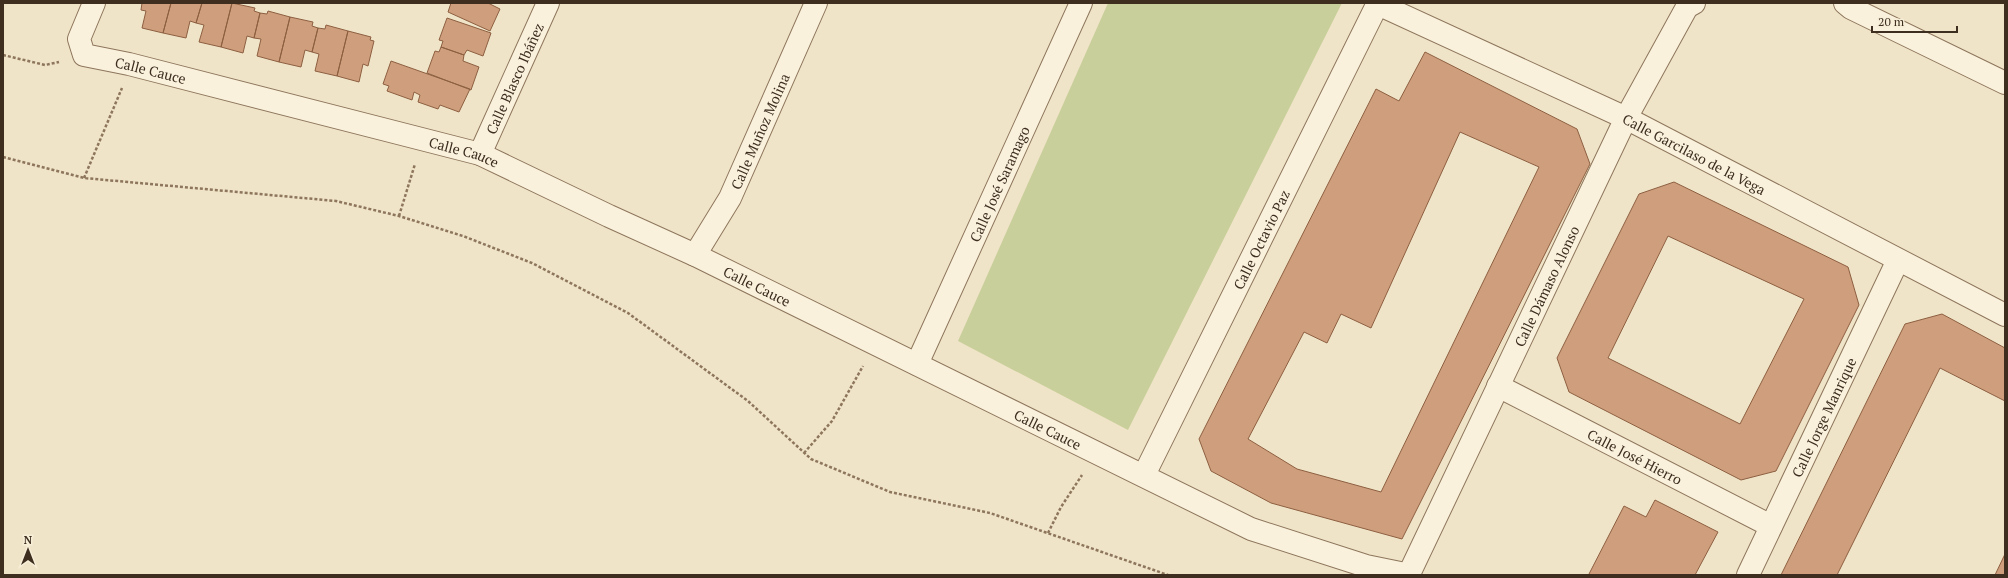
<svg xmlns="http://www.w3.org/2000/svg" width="2008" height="578" viewBox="0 0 2008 578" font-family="'PT Serif',serif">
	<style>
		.green { fill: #c9cf9b }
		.building { fill: #cf9f7d; stroke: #8d5f41; fill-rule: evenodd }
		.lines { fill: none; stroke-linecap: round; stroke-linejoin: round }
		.minor-casing { stroke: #8d765c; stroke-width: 24 }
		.path { stroke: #8d765c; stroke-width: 2.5; stroke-dasharray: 3 2; stroke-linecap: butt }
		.minor { stroke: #faf1dc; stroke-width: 22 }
		.labels { text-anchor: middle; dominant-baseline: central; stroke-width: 3.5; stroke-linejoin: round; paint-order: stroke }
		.street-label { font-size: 14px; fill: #3d2e20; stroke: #f7eed8 }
	</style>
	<rect width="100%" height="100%" fill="#f0e4c8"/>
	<!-- green -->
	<path class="green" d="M1108,3H1342L1128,430L958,341Z"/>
	<!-- building -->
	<path class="building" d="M142,3H171L163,33L142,28L146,11L141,10Z
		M171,3H202L196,23L190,21L186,38L163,33Z
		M202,3H232L221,47L199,42L204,25L196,23Z
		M232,3L255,8L254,11L260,13L254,38L247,36L243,53L221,47Z
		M451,3H488L500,9L490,31L448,12Z
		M268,11L290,17L279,62L257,56L261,39L254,38L260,13L267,14Z
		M290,17L313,22L312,26L318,28L312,52L305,50L301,67L279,62Z
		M447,18L491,33L483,56L467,50L464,55L441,47L443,41L439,40Z
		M326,25L348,31L337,76L315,71L319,54L312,52L318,28L325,29Z
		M348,31L371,37L370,40L374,41L368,66L363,64L359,82L337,76Z
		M441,47L464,55L463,61L479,67L471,90L427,73L435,51L439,52Z
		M1425,52L1577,129L1590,164L1402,539L1271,503L1211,471L1199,439L1376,89L1399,101ZM1460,132L1539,167L1381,492L1297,469L1248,439L1304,332L1327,343L1341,314L1371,328Z
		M391,61L470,89L459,112L440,105L438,109L418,102L420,95L414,92L412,100L387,91L389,86L383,84Z
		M1674,182L1848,267L1859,305L1776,471L1741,480L1569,392L1557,358L1639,194ZM1668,236L1804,299L1740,424L1608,358Z
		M1942,314L2005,348V401L1940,368L1837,575H1781L1905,324Z
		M1655,500L1718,532L1695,575H1592L1589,574L1624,506L1646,517Z
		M2005,554V575H1995Z"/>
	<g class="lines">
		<!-- minor casing -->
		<g class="minor-casing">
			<g id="minor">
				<path id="s1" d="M94,3L79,39L84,55L129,64L480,154L609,216L695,255L1251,529L1366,566L1410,575"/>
				<path d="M1845,3L1851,8L2005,83"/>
				<path id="s2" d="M1378,4L1626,118L2005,315"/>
				<path id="s3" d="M480,154L548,3"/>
				<path id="s4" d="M695,255L730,198L816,3"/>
				<path id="s5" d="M917,364L1081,3"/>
				<path id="s6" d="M1498,386L1771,526"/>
				<path id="s7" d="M1144,475L1378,3"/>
				<path id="s8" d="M1409,574L1626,118L1687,7L1694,3"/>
				<path id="s9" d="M1748,575L1898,260"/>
			</g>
		</g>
		<!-- path -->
		<path class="path" d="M3,55L45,65L59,62
			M3,157L84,178L336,201L399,216L463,236L532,263L628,313L748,401L811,459L890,492L990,513L1168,575
			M84,178L122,88
			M399,216L415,164
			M804,453L832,421L863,366
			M1048,533L1061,507L1082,475"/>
		<!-- minor -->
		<use href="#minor" class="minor"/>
	</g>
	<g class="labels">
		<!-- street labels -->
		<g class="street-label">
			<text stroke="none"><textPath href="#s1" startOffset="124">Calle Cauce</textPath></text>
			<text stroke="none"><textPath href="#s3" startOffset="83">Calle Blasco Ibáñez</textPath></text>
			<text stroke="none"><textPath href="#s4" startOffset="140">Calle Muñoz Molina</textPath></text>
			<text stroke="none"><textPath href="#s1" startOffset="448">Calle Cauce</textPath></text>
			<text stroke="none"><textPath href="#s2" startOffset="350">Calle Garcilaso de la Vega</textPath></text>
			<text stroke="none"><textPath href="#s5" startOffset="198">Calle José Saramago</textPath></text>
			<text stroke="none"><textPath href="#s7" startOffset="263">Calle Octavio Paz</textPath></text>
			<text stroke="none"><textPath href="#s8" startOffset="319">Calle Dámaso Alonso</textPath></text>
			<text stroke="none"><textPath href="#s1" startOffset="771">Calle Cauce</textPath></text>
			<text stroke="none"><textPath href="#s9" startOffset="175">Calle Jorge Manrique</textPath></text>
			<text stroke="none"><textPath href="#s1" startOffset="1095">Calle Cauce</textPath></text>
			<text stroke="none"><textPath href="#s6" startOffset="154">Calle José Hierro</textPath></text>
		</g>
	</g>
	<!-- border -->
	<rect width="2008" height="578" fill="none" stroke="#3d2e20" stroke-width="8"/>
	<!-- north arrow -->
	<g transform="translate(28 550)" stroke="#f7eed8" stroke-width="3" paint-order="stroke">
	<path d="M0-3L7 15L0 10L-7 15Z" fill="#3d2e20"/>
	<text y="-6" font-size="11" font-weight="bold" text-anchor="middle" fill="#3d2e20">N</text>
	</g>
	<!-- scale -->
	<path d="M1872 26v6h85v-6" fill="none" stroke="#3d2e20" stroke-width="2"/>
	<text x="1878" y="26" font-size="12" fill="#3d2e20" stroke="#f7eed8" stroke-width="3" paint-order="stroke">20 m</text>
</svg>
